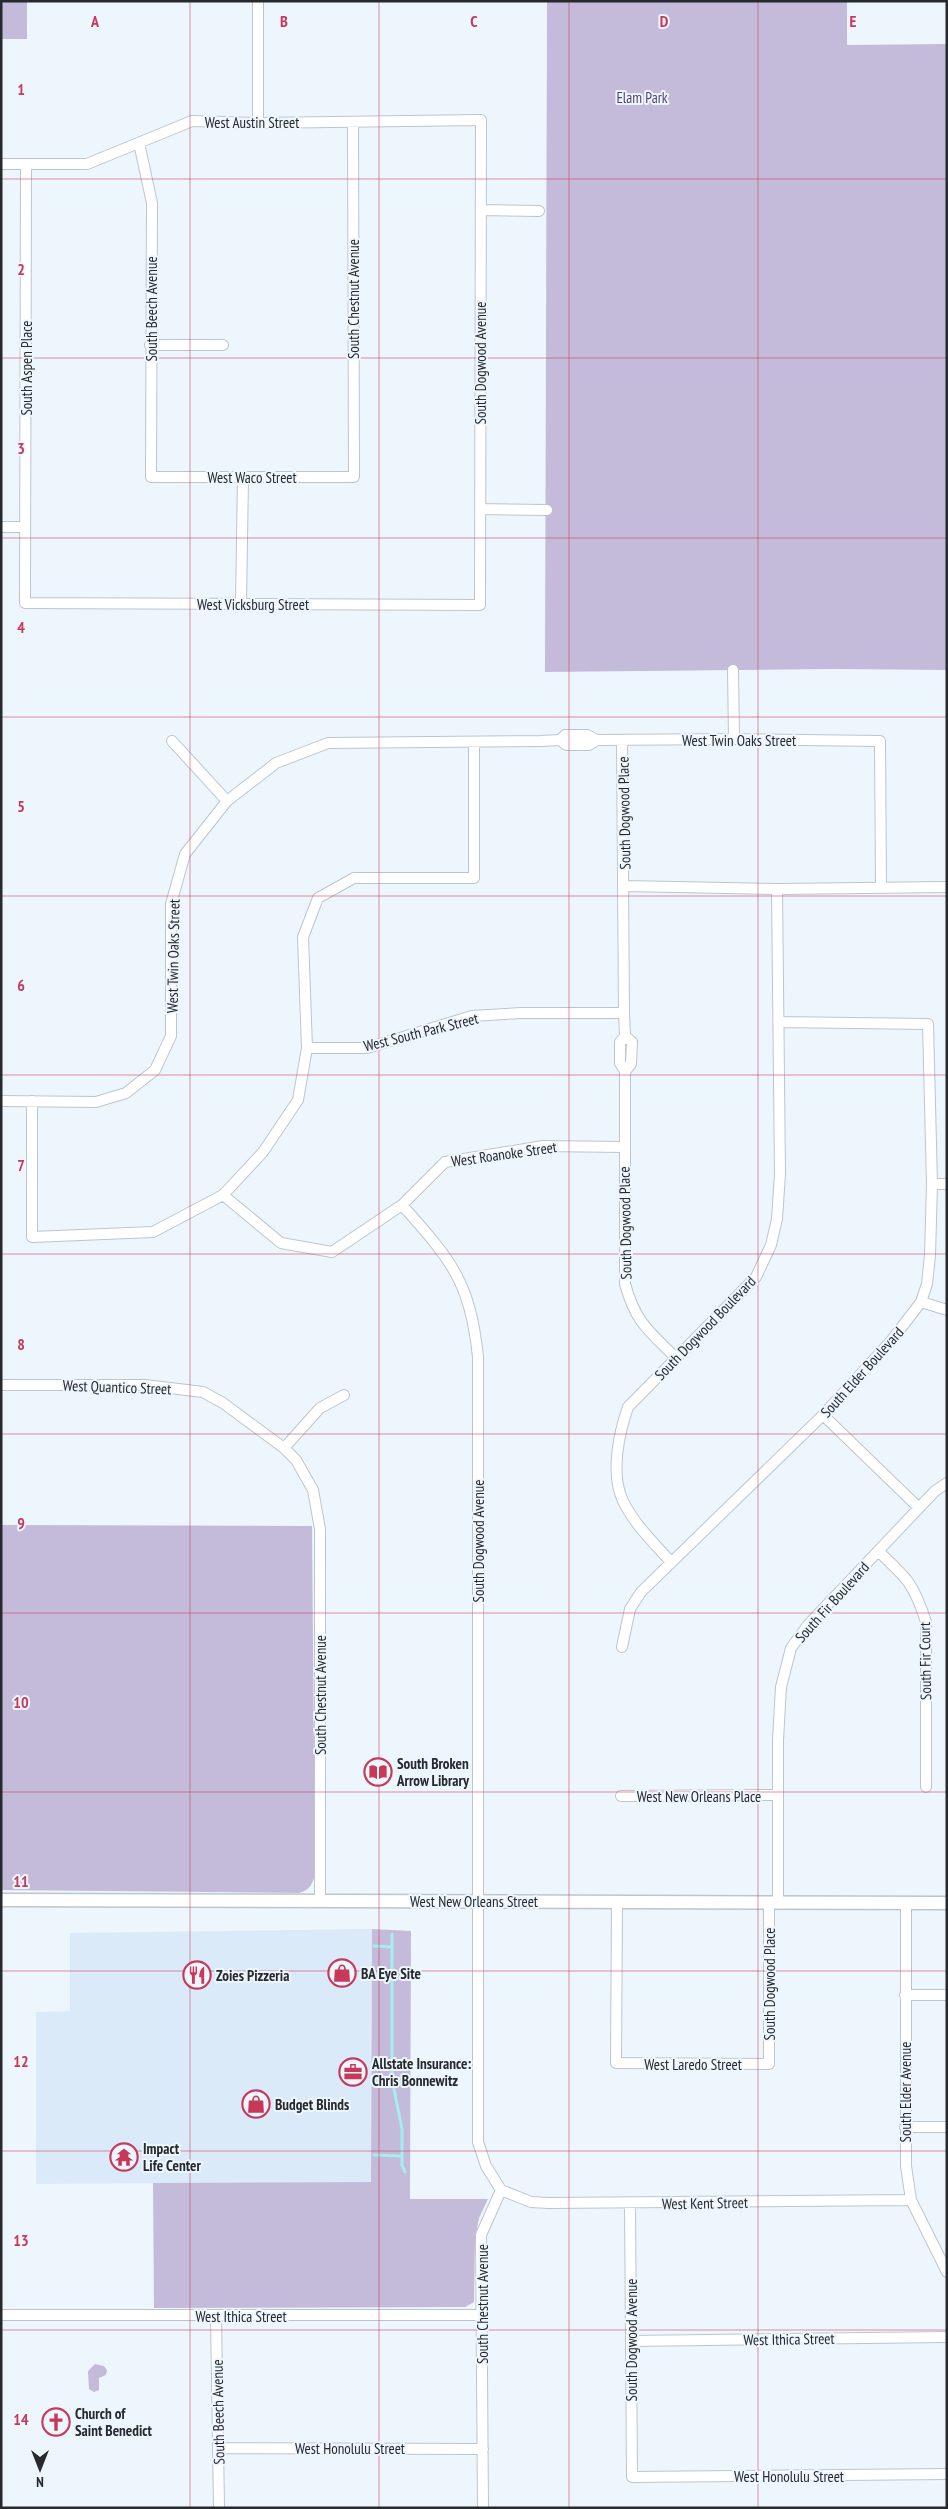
<svg xmlns="http://www.w3.org/2000/svg" width="948" height="2509" viewBox="0 0 948 2509" font-family="'PT Sans Narrow',sans-serif">
	<style>
		.built { fill: #dbeaf9 }
		.green { fill: #c4bbda }
		.lines { fill: none; stroke-linecap: round; stroke-linejoin: round }
		.stream { stroke: #a6edef; stroke-width: 3 }
		.minor-casing { stroke: #bcc5ce; stroke-width: 12 }
		.tertiary-casing { stroke: #bcc5ce; stroke-width: 15 }
		.minor { stroke: #fff; stroke-width: 10 }
		.tertiary { stroke: #fff; stroke-width: 12 }
		.grid { fill: none; stroke: #c83959; stroke-width: 1; stroke-opacity: 0.55 }
		.labels { text-anchor: middle; dominant-baseline: central; stroke-width: 4; stroke-linejoin: round; paint-order: stroke }
		.park-label { font-size: 15px; fill: #533e7b; stroke: #eef6fd }
		.street-label { font-size: 15px; fill: #26292d; stroke: #eef6fd }
		.poi-label { font-size: 15px; font-weight: bold; fill: #26292d; stroke: #eef6fd; text-anchor: start }
		.grid-label { font-size: 16px; text-anchor: middle; font-weight: bold; fill: #c83959; stroke: #eef6fd; stroke-width: 4; stroke-linejoin: round; paint-order: stroke }
	</style>
	<rect width="100%" height="100%" fill="#eef6fd"/>
	<!-- built -->
	<path class="built" d="M372,1929L371,2182L36,2184V2012L70,2011V1933Z"/>
	<!-- green -->
	<path class="green" d="M1,1H27V39H1Z
		M547,1H847V45L947,44V670L835,669L545,672Z
		M1,1525L312,1526L315,1873C313,1884 310,1890 299,1893L1,1890Z
		M372,1929L411,1931L410,2199H488L479,2218L475,2239L474,2302L465,2307L154,2308L153,2183L371,2182Z
		M95,2364L104,2366L107,2370L106,2375L99,2378V2390L94,2392L89,2389L88,2371Z"/>
	<g class="lines">
		<!-- stream -->
		<path class="stream" d="M392,1934V2079L402,2129V2165L405,2172
			M374,1946L392,1947
			M374,2155L402,2156"/>
		<!-- minor casing -->
		<g class="minor-casing">
			<path id="minor" d="M258,1V123
				M139,143L152,203L151,477H354L353,122
				M1,164H87L192,121L258,123L481,120L480,605L25,603L26,164
				M481,210L539,211
				M150,345H223
				M480,509L547,510
				M1,527H25
				M241,604L243,477
				M733,670L734,739
				M560,740L566,745H589L597,740
				M622,740L624,1013L625,1036L632,1042L631,1064L625,1071
				M172,741L227,801
				M625,886L777,889L947,887
				M625,1036L620,1042V1063L625,1071V1284C636,1323 648,1330 676,1358
				M307,1048H367L472,1016L521,1013H624
				M1,1101L96,1102L126,1093L155,1070L171,1036V904L185,854L227,801L276,763L328,743L541,741L560,740L565,735H587L597,740L734,739L880,741L881,888
				M32,1101V1237L153,1232L223,1195L263,1152L298,1100L307,1048L303,937L318,898L354,878H474V742
				M932,1184H947
				M223,1195L281,1243L332,1252L402,1205L445,1162L543,1146L625,1147
				M402,1205C451,1260 470,1281 478,1357V2142L486,2166L501,2190L481,2235L483,2508
				M921,1302L947,1310
				M1,1385H145L203,1392L223,1403L284,1448L296,1460L313,1490L320,1529V1901
				M823,1415L919,1508
				M284,1448L320,1408L344,1395
				M878,1551C907,1578 914,1584 926,1622V1787
				M670,1561C654,1543 634,1524 623,1501C610,1474 619,1433 628,1407L756,1277L771,1245L777,1219L780,1174L777,889
				M622,1647L630,1609L641,1592L823,1415L891,1341L921,1302L927,1284L930,1255L932,1184L928,1024L779,1022
				M621,1796L778,1795
				M617,1901L616,2063L769,2064V1903
				M778,1902V1740L781,1687L791,1648L808,1625L935,1491L947,1483
				M906,1903V2166L911,2200L947,2272
				M905,1995H947
				M905,2127H947
				M501,2190L531,2202L548,2203L911,2200
				M630,2204L632,2477L947,2474
				M1,2315H481
				M216,2316L219,2508
				M631,2341L947,2337
				M218,2448L483,2449"/>
		</g>
		<!-- tertiary casing -->
		<g class="tertiary-casing">
			<path id="tertiary" d="M1,1900L947,1903"/>
		</g>
		<!-- minor -->
		<use href="#minor" class="minor"/>
		<!-- tertiary -->
		<use href="#tertiary" class="tertiary"/>
	</g>
	<!-- grid -->
	<path class="grid" d="M190,1V2508M379,1V2508M569,1V2508M758,1V2508M1,179H947M1,358H947M1,538H947M1,717H947M1,896H947M1,1075H947M1,1254H947M1,1434H947M1,1613H947M1,1792H947M1,1971H947M1,2151H947M1,2330H947"/>
	<!-- icons -->
	<defs>
		<g id="library-ring" transform="scale(1.4375)"><circle r="9.5" fill="#eef6fd" stroke="#c83959" stroke-width="1.5"/><path d="M-6-4Q-3-5.5-.7-3.5V5Q-3 3-6 4ZM6-4Q3-5.5 .7-3.5V5Q3 3 6 4Z" fill="#c83959"/></g>
		<g id="shop-ring" transform="scale(1.4375)"><circle r="9.5" fill="#eef6fd" stroke="#c83959" stroke-width="1.5"/><path d="M-5-2.5h2.3a2.7 3.5 0 0 1 5.4 0H5L5.5 6h-11ZM-1.5-2.5h3a1.5 2.3 0 0 0-3 0Z" fill="#c83959"/></g>
		<g id="restaurant-ring" transform="scale(1.4375)"><circle r="9.5" fill="#eef6fd" stroke="#c83959" stroke-width="1.5"/><path d="M-5-6h1v4h1v-4h1v4h1v-4h1v5L-1.5 .5V6h-2V.5L-5-1ZM5-6V6H3V1.5H1.5Q1.5-4 5-6Z" fill="#c83959"/></g>
		<g id="office-ring" transform="scale(1.4375)"><circle r="9.5" fill="#eef6fd" stroke="#c83959" stroke-width="1.5"/><path d="M-6-3h4V-5.5h4V-3h4V5H-6ZM-1-4.5V-3h2v-1.5ZM-6 0V1H6V0Z" fill="#c83959"/></g>
		<g id="temple-ring" transform="scale(1.4375)"><circle r="9.5" fill="#eef6fd" stroke="#c83959" stroke-width="1.5"/><path d="M0-6L5-2H3V0L6.5 2.5H4V6H1.5V3h-3V6H-4V2.5H-6.5L-3 0V-2H-5Z" fill="#c83959"/></g>
		<g id="church-ring" transform="scale(1.4375)"><circle r="9.5" fill="#eef6fd" stroke="#c83959" stroke-width="1.5"/><path d="M-1.2-6h2.4v3.5h3.3v2.4h-3.3V6h-2.4V-.1h-3.3v-2.4h3.3Z" fill="#c83959"/></g>
	</defs>
	<g fill-rule="evenodd">
		<use href="#library-ring" x="378" y="1772"/>
		<use href="#shop-ring" x="342" y="1973"/>
		<use href="#restaurant-ring" x="197" y="1975"/>
		<use href="#office-ring" x="353" y="2072"/>
		<use href="#shop-ring" x="256" y="2104"/>
		<use href="#temple-ring" x="124" y="2157"/>
		<use href="#church-ring" x="56" y="2422"/>
	</g>
	<g class="labels">
		<!-- park labels -->
		<g class="park-label">
			<text x="642" y="97">Elam Park</text>
		</g>
		<!-- street labels -->
		<g class="street-label">
			<text x="252" y="122">West Austin Street</text>
			<text transform="translate(353 299) rotate(-90)">South Chestnut Avenue</text>
			<text transform="translate(151 309) rotate(-90)">South Beech Avenue</text>
			<text transform="translate(480 363) rotate(-90)">South Dogwood Avenue</text>
			<text transform="translate(26 368) rotate(-90)">South Aspen Place</text>
			<text x="252" y="477">West Waco Street</text>
			<text x="253" y="604">West Vicksburg Street</text>
			<text x="739" y="740">West Twin Oaks Street</text>
			<text transform="translate(624 813) rotate(-91)">South Dogwood Place</text>
			<text transform="translate(173 956) rotate(-89)">West Twin Oaks Street</text>
			<text transform="translate(421 1032) rotate(-14)">West South Park Street</text>
			<text transform="translate(504 1154) rotate(-8)">West Roanoke Street</text>
			<text transform="translate(625 1223) rotate(-91)">South Dogwood Place</text>
			<text transform="translate(705 1328) rotate(-46)">South Dogwood Boulevard</text>
			<text transform="translate(862 1372) rotate(-48)">South Elder Boulevard</text>
			<text transform="translate(117 1387) rotate(2)">West Quantico Street</text>
			<text transform="translate(478 1541) rotate(-90)">South Dogwood Avenue</text>
			<text transform="translate(832 1602) rotate(-48)">South Fir Boulevard</text>
			<text transform="translate(925 1661) rotate(-91)">South Fir Court</text>
			<text transform="translate(320 1695) rotate(-90)">South Chestnut Avenue</text>
			<text x="699" y="1796">West New Orleans Place</text>
			<text x="474" y="1901">West New Orleans Street</text>
			<text transform="translate(769 1984) rotate(-90)">South Dogwood Place</text>
			<text x="693" y="2064">West Laredo Street</text>
			<text transform="translate(905 2092) rotate(-90)">South Elder Avenue</text>
			<text transform="translate(705 2203) rotate(-1)">West Kent Street</text>
			<text transform="translate(482 2304) rotate(-90)">South Chestnut Avenue</text>
			<text x="241" y="2316">West Ithica Street</text>
			<text transform="translate(789 2339) rotate(-1)">West Ithica Street</text>
			<text transform="translate(631 2340) rotate(-90)">South Dogwood Avenue</text>
			<text transform="translate(218 2412) rotate(-91)">South Beech Avenue</text>
			<text x="350" y="2448">West Honolulu Street</text>
			<text x="789" y="2476">West Honolulu Street</text>
		</g>
		<!-- poi labels -->
		<g class="poi-label">
			<text x="397" y="1763">South Broken<tspan x="397" dy="17">Arrow Library</tspan></text>
			<text x="361" y="1973">BA Eye Site</text>
			<text x="216" y="1975">Zoies Pizzeria</text>
			<text x="372" y="2063">Allstate Insurance:<tspan x="372" dy="17">Chris Bonnewitz</tspan></text>
			<text x="275" y="2104">Budget Blinds</text>
			<text x="143" y="2148">Impact<tspan x="143" dy="17">Life Center</tspan></text>
			<text x="75" y="2413">Church of<tspan x="75" dy="17">Saint Benedict</tspan></text>
		</g>
	</g>
	<g class="grid-label">
		<text x="95" y="27">A</text>
		<text x="284" y="27">B</text>
		<text x="474" y="27">C</text>
		<text x="664" y="27">D</text>
		<text x="853" y="27">E</text>
		<text x="21" y="95">1</text>
		<text x="21" y="275">2</text>
		<text x="21" y="454">3</text>
		<text x="21" y="633">4</text>
		<text x="21" y="812">5</text>
		<text x="21" y="991">6</text>
		<text x="21" y="1171">7</text>
		<text x="21" y="1350">8</text>
		<text x="21" y="1529">9</text>
		<text x="21" y="1708">10</text>
		<text x="21" y="1887">11</text>
		<text x="21" y="2067">12</text>
		<text x="21" y="2246">13</text>
		<text x="21" y="2425">14</text>
	</g>
	<!-- border -->
	<rect width="948" height="2509" fill="none" stroke="#26292d" stroke-width="5"/>
	<!-- north arrow -->
	<g transform="translate(40 2469) rotate(180)" stroke="#eef6fd" stroke-width="4" paint-order="stroke">
	<path d="M0-4L9 19L0 12L-9 19Z" fill="#26292d"/>
	<text y="-8" font-size="14" font-weight="bold" text-anchor="middle" fill="#26292d">N</text>
	</g>
</svg>
